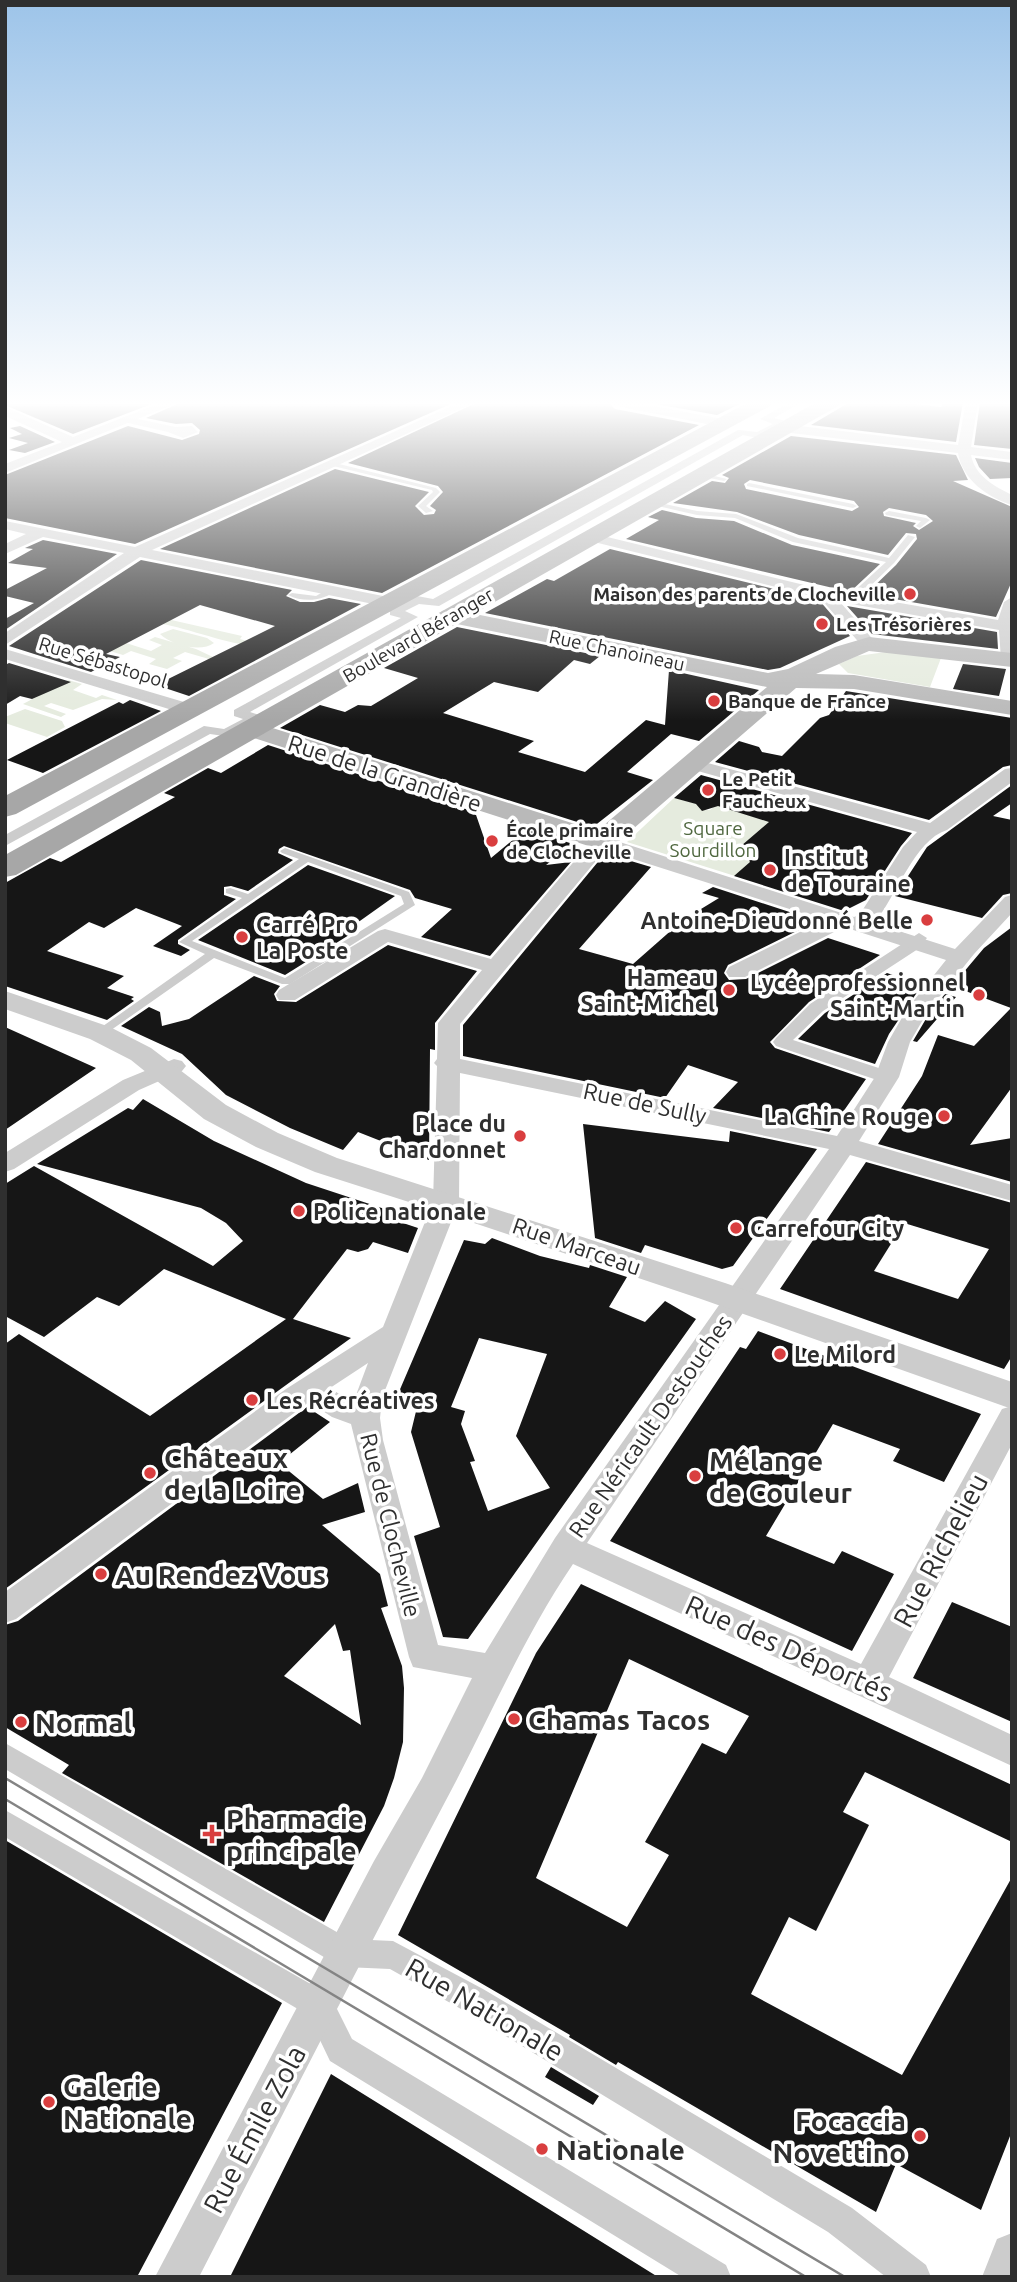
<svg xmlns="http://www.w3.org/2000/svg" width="1017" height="2282" viewBox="0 0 1017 2282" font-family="Ubuntu,sans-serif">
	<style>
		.green { fill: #e5ebde }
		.building { fill: #161616; fill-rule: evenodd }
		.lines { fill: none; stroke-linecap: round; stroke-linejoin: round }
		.service { fill: #ccc; fill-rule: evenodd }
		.pedestrian { fill: #ccc; fill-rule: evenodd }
		.minor { fill: #ccc; fill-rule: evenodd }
		.tertiary { fill: #ccc; fill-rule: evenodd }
		.secondary { fill: #b9b9b9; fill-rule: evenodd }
		.primary { fill: #a7a7a7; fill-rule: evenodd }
		.tram { stroke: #848484; stroke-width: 2.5 }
		.poi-dot { fill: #d93e3f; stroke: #fff; stroke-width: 2.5 }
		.labels { text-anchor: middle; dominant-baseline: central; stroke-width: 7; stroke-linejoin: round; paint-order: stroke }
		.far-poi-label { font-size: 19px; font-weight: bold; fill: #2f2f2f; stroke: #fff; text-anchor: start }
		.far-street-label { font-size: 19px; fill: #2f2f2f; stroke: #fff }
		.far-park-label { font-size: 19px; fill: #506840; stroke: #fff }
		.street-label { font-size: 23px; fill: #2f2f2f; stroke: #fff }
		.poi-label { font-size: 23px; font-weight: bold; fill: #2f2f2f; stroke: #fff; text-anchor: start }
		.near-poi-label { font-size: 28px; font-weight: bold; fill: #2f2f2f; stroke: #fff; text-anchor: start }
		.near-street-label { font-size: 28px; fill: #2f2f2f; stroke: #fff }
	</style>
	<rect width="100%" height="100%" fill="#fff"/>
	<!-- green -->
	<path class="green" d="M158,617L242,636L240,639L261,645C240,649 188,628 162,624Z
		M173,629L207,638L214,643C201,653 171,645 160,634Z
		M155,637L196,649L213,657L209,659L185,652L173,658L182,661L167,669L149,664L156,659L131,651L123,655L110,651L126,643L151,651L162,645L149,640Z
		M886,652L941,658L930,687L848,673L839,664L857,656Z
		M68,680L82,684L73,690L96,698L102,695L117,700L102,699L73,710L51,703L44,706L66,714L61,717L23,704Z
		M25,709L62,721L65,727L47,737L5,723V717Z
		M674,798L701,805L703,810H710L716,805L792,825L759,858L735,876L627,842Z"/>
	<!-- building -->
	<path class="building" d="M5,402H157L73,434L5,405Z
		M182,402H455L135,544L5,518V475L128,426L182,440L199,434L200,430L192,423L176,424L146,418Z
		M478,402H608L615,409L699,425L382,593L160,549L335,469L429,492L415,506L424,515L434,514L436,510L430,506L443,492L438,486L348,463Z
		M645,402H744L717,415Z
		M850,402H900L941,407L944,402H963L956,442L811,425Z
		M980,402H1012V449L974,445Z
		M20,426L55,442L25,453L9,450L28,443L9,438L22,434L10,428Z
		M791,436L956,455L968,480L953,481L1012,507V581L996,617L866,594L896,565L917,539L916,534L906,533L888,555L799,535L737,512L673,503L712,481L725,483L729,478L722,475ZM750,480L854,501L859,507L852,511L746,489L744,484ZM889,508L926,515L933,521L919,530L913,526L916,523L884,516L883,512Z
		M975,458L1012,463V478L990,479L979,467Z
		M662,510L696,518L734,521L792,545L880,564L850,592L626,539L659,520L648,517Z
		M43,540L117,554L5,630V619L34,603L5,596V590L47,568L8,563L33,549L25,548Z
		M610,549L819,600L850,636L780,668L768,670L485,613L547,579L554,581Z
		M141,560L292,590L286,596L300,602H314L329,598L361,604L189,696L156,685L275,626L200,605L106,654L120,657L91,672L9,646Z
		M847,606L997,632L998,649L872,634Z
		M457,627L600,656L590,664L574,660L538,692L494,682L443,713L534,741L518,752L585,772L646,720L665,725L669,670L759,690L699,741L671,734L627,772L653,780L593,827L280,728L320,705L345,712L358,705L371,706L418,678L384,668Z
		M9,663L71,682L32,699L20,696L5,705V665Z
		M963,664L1006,669L999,696L953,689Z
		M846,691L1012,718V765L1003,767L929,820L715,762L739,741L759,747L762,752L782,756L820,718L829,715Z
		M130,700L161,711L43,773L7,760L119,702L123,704Z
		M268,745L475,812L491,858L526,829L573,844L546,865L571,862L490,956L421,937L452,909L415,898L410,890L284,846L279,849L278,853L293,860L248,891L231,886L224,887V895L236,899L178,940V944L190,950L181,956L153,946L182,926L136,908L104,928L89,922L47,951L124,976L107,988L134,997L131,999L134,1001L107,1020L5,986V883L50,858L61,862L175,797L164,793L208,768L221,773Z
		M701,775L912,833L901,846L866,900L844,911L734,876L750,862L741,846L769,822L718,806L702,811L696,804L674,798Z
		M1012,785V803L993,816L1012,820V893L1003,895L982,918L895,896L927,847Z
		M614,856L651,867L579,949L633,964L683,920L719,898L702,893L713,887L817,921L728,965L724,973L729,980L746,979L828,938L880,955L809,1002L770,1042L775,1048L866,1079L829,1132L713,1108L738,1082L688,1065L665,1098L463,1056V1025L602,857Z
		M308,865L395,896L350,928L357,930L285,975L198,940Z
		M1012,927V1087L970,1145L1012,1138V1182L878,1144L922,1076L938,1035L974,1046L1011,1008L952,986L984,948Z
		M388,945L477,971L435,1023V1050L430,1049L429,1160L358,1132L343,1150L290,1128L226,1095L182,1054L121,1026L149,1007L160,1012L162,1026L189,1019L254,976L280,986L274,994L277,1001L296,1002Z
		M887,973L922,985L889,1034L875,1064L798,1039L825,1013Z
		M945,994L956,997L917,1042L913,1041L930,1012Z
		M5,1027L96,1068L5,1130Z
		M143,1099L214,1141L306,1183L409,1217L403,1223L418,1228L408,1253L373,1242L368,1249L358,1252L347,1249L293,1319L351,1338L5,1589V1344L19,1334L150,1416L286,1319L164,1269L119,1306L97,1297L44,1337L5,1316V1184L34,1166L213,1266L243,1241L226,1223L201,1208L37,1164L128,1108L133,1110Z
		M583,1124L729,1142L730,1131L817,1149L733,1266L722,1269L645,1245L641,1253L595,1238Z
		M866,1162L1012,1203V1356L1004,1369L780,1289ZM904,1223L989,1249L958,1299L874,1271Z
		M492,1238L540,1256L589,1268L590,1265L627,1277L609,1307L645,1322L665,1301L696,1319L468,1639L443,1637L414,1536L440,1527L411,1432L419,1399L398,1394L464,1240L485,1244ZM479,1338L547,1354L516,1436L550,1488L488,1511L470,1462L475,1461L461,1424L465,1411L451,1407Z
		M758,1331L981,1414L944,1482L893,1461L900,1449L833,1424L766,1536L834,1564L842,1551L894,1574L852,1651L610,1541L740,1347L746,1349Z
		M307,1407L330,1422L279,1463L323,1499L358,1483L365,1512L322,1525L380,1574L388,1606L381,1608L402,1666L404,1688L403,1742L394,1778L384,1806L324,1922L62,1773L69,1765L5,1727V1625L18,1621ZM335,1624L343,1651L350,1650L361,1725L284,1676Z
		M581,1584L1012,1785V1842L865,1772L843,1812L869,1825L816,1931L789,1917L751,1994L902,2075L1012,1877V2131L981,2210L896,2164L876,2212L618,2062L616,2065L569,2037L570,2035L398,1935L536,1653ZM629,1659L749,1716L726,1754L702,1743L645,1842L669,1855L627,1927L536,1878Z
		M952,1602L1012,1627V1722L913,1678Z
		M5,1840L282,2003L137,2277H5Z
		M551,2067L599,2096L593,2105L545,2077Z
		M331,2074L568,2221L658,2277H230Z"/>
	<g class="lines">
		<!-- service -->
		<path class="service" d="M331,462L436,488L440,492L426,506L433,511L426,513L418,506L433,492L432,490L329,465V463Z
			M702,473L727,479L724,481L700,476L699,475Z
			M749,483L853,504L857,506L853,508L747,486V484Z
			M651,501L697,511L736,514L798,538L889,558L908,535L915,537L894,563L853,603L849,601L850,595L886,562L793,542L735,518L697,515L649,504L647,503Z
			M889,511L926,518L930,520L920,528L916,526L921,521L886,515L885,513Z
			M330,588L337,590C323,601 304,603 288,595L292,593L316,596Z
			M285,848L409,892L415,905L290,984H282L214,958L104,1035H96L94,1033L96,1031L205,954L179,942L242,898L226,893V889L230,888L248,894L299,859L282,853L280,851ZM308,862L401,896L404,904L285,978L192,941Z"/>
		<!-- pedestrian -->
		<path class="pedestrian" d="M790,402H802L774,418L786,421V425L758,438L743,435L439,606L419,604L405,611L418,617L250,712L259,715V721L231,737L210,734L5,846V835L204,726L224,729L243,719L234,716V710L401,618L390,615V609L417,596L433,599L738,430L757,432L773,424L760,419Z
			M128,417L176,427L192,426L198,432L183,438L168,432L124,422V418Z
			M919,933L927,938L918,949L823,1011L793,1040L894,1073L896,1077L894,1081H880L776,1046L773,1042L776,1038L810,1004Z
			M5,1743L349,1939L393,1941L483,1989L852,2208L926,2265L931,2277H886L828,2232L461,2009L390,1969L345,1967L334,1963L5,1769Z
			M5,1810L330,1995L352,2039L726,2265L731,2277H682L330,2061L308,2015L5,1837Z"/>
		<!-- minor -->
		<path class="minor" d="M163,402H179L5,473V464L62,442L5,416V407L73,437Z
			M461,402H476L152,550L388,597L396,602L394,605L388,607L140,557L5,645V633L124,553L43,537L5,554V544L26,534L5,529V521L135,547Z
			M610,402H633L722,419L728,423L722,427L616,406Z
			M966,402H978L971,447L1012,452V460L971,455C975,476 994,486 1012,495V505C988,498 962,479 958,453L783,432L777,428L783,424L958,445Z
			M591,533L825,590L998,620L1004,602L1012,597V664H1003L1001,660L999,630L840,602L877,644L869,649L863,647L820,598L586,540L584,537L586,534Z
			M5,649L194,705L197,709L188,714L182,713L5,659Z
			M693,759L930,823L1005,769L1012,768V782L947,830C914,840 896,898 874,923L955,949L1005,897L1012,895V913L974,954L928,1011L910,1042L899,1077L859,1141L1012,1185V1201L850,1155L587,1543L861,1664L1002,1409L1012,1406V1444L889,1677L1012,1735V1766L573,1564C522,1639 488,1722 445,1802C362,1959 281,2118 199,2277H155L374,1861L422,1778L472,1678L413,1667L409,1657L351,1424L332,1417L309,1402L16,1619L5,1623V1592L286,1389L383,1327L433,1202L437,1066L434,1063L437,1059L438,1023L482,970L388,942L295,1000H279L276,995L279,990L378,931L385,929L491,959L594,838L601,836L854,917L860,914L903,847L917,832L687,768L684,764ZM605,850L824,920L729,967L726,972L729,977H745L844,927L946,960L907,1009L888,1042L875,1077L837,1136L460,1059V1024ZM460,1073L829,1149L555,1538L485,1653L438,1645L383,1440L380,1418L382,1398L459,1202ZM368,1363L353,1403L330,1388Z
			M174,1059L182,1061L186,1066L182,1071L139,1090L14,1169L5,1172V1153L123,1080Z
			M1012,2233V2277H982L997,2239Z"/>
		<!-- tertiary -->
		<path class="tertiary" d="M5,991L110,1027L151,1048L226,1105L278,1133L337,1158L725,1283L1012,1382V1409L701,1299L459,1218L315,1172L256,1147L204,1119L131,1060L90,1039L5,1009Z"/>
		<!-- secondary -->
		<path class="secondary" d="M450,609L768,673L788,669L835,647L869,637L1012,653V667L869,651L816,674L854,675L1012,701V715L854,689L796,688L611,848L601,850L242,734L238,729L242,724L251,721L260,724L597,831L767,687L442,621L439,616L442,611Z"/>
		<!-- primary -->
		<path class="primary" d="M749,402H773L770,406L16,814L5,817V796Z
			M817,402H841L838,406L16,875L5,877V855Z"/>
		<!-- tram -->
		<path class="tram" d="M5,1778L845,2277
			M5,1799L806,2277"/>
	</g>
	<!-- sky -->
	<linearGradient id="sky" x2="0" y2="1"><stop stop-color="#9dc4e9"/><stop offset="0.56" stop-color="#fff"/><stop offset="1" stop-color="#fff" stop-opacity="0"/></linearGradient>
	<rect width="1017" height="721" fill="url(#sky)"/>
	<!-- markers -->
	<g class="poi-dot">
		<circle cx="910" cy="594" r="7"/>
		<circle cx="822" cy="624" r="7"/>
		<circle cx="714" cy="701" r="7"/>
		<circle cx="708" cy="790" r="7"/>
		<circle cx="492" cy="841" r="7"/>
		<circle cx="770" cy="870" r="7"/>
		<circle cx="927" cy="920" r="7"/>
		<circle cx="242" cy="937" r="7"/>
		<circle cx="729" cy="990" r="7"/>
		<circle cx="979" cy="995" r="7"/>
		<circle cx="944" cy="1116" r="7"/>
		<circle cx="520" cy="1136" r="7"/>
		<circle cx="299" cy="1211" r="7"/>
		<circle cx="736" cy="1228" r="7"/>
		<circle cx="780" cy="1354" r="7"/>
		<circle cx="252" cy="1400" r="7"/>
		<circle cx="150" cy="1473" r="7"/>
		<circle cx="695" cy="1476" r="7"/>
		<circle cx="101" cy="1574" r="7"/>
		<circle cx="514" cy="1719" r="7"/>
		<circle cx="21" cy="1722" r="7"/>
		<path d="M208.5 1823.5h7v7h7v7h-7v7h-7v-7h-7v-7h7z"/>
		<circle cx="49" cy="2102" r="7"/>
		<circle cx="920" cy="2136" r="7"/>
		<circle cx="542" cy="2149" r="7"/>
	</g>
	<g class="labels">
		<!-- far-poi labels -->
		<g class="far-poi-label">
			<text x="896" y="594" text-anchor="end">Maison des parents de Clocheville</text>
			<text x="836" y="624">Les Trésorières</text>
			<text x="728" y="701">Banque de France</text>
			<text x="722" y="779">Le Petit<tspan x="722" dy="22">Faucheux</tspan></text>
			<text x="506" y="830">École primaire<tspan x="506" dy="22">de Clocheville</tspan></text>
		</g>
		<!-- far-street labels -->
		<g class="far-street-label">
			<text transform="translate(418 635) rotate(-30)">Boulevard Béranger</text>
			<text transform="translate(617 650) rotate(12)">Rue Chanoineau</text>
			<text transform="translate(103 662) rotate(17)">Rue Sébastopol</text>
		</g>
		<!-- far-park labels -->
		<g class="far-park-label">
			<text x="713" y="828">Square<tspan x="713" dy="22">Sourdillon</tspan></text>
		</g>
		<!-- street labels -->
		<g class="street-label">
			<text transform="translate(385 773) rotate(18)">Rue de la Grandière</text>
			<text transform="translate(645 1103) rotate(12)">Rue de Sully</text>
			<text transform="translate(577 1246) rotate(19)">Rue Marceau</text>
			<text transform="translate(650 1426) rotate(-55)">Rue Néricault Destouches</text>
			<text transform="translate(391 1525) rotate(76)">Rue de Clocheville</text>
		</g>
		<!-- poi labels -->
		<g class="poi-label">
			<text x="784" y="857">Institut<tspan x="784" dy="26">de Touraine</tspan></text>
			<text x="913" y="920" text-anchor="end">Antoine-Dieudonné Belle</text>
			<text x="256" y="924">Carré Pro<tspan x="256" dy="26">La Poste</tspan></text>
			<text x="715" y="977" text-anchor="end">Hameau<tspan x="715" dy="26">Saint-Michel</tspan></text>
			<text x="965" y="982" text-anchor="end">Lycée professionnel<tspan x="965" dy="26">Saint-Martin</tspan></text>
			<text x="930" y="1116" text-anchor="end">La Chine Rouge</text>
			<text x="506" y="1123" text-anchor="end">Place du<tspan x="506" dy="26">Chardonnet</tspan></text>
			<text x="313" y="1211">Police nationale</text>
			<text x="750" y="1228">Carrefour City</text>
			<text x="794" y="1354">Le Milord</text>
			<text x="266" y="1400">Les Récréatives</text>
		</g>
		<!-- near-poi labels -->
		<g class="near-poi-label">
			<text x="164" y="1457">Châteaux<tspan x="164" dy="32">de la Loire</tspan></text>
			<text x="709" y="1460">Mélange<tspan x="709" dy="32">de Couleur</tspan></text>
			<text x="115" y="1574">Au Rendez Vous</text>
			<text x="528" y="1719">Chamas Tacos</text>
			<text x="35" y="1722">Normal</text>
			<text x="226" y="1818">Pharmacie<tspan x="226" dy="32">principale</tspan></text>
			<text x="63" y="2086">Galerie<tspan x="63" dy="32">Nationale</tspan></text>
			<text x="906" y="2120" text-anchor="end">Focaccia<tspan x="906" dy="32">Novettino</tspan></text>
			<text x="556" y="2149">Nationale</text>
		</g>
		<!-- near-street labels -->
		<g class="near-street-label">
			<text transform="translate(940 1550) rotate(-62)">Rue Richelieu</text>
			<text transform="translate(789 1648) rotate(24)">Rue des Déportés</text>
			<text transform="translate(485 2009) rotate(30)">Rue Nationale</text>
			<text transform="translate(254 2129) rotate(-62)">Rue Émile Zola</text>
		</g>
	</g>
	<!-- border -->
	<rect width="1017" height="2282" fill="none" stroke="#2f2f2f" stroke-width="14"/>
</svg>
